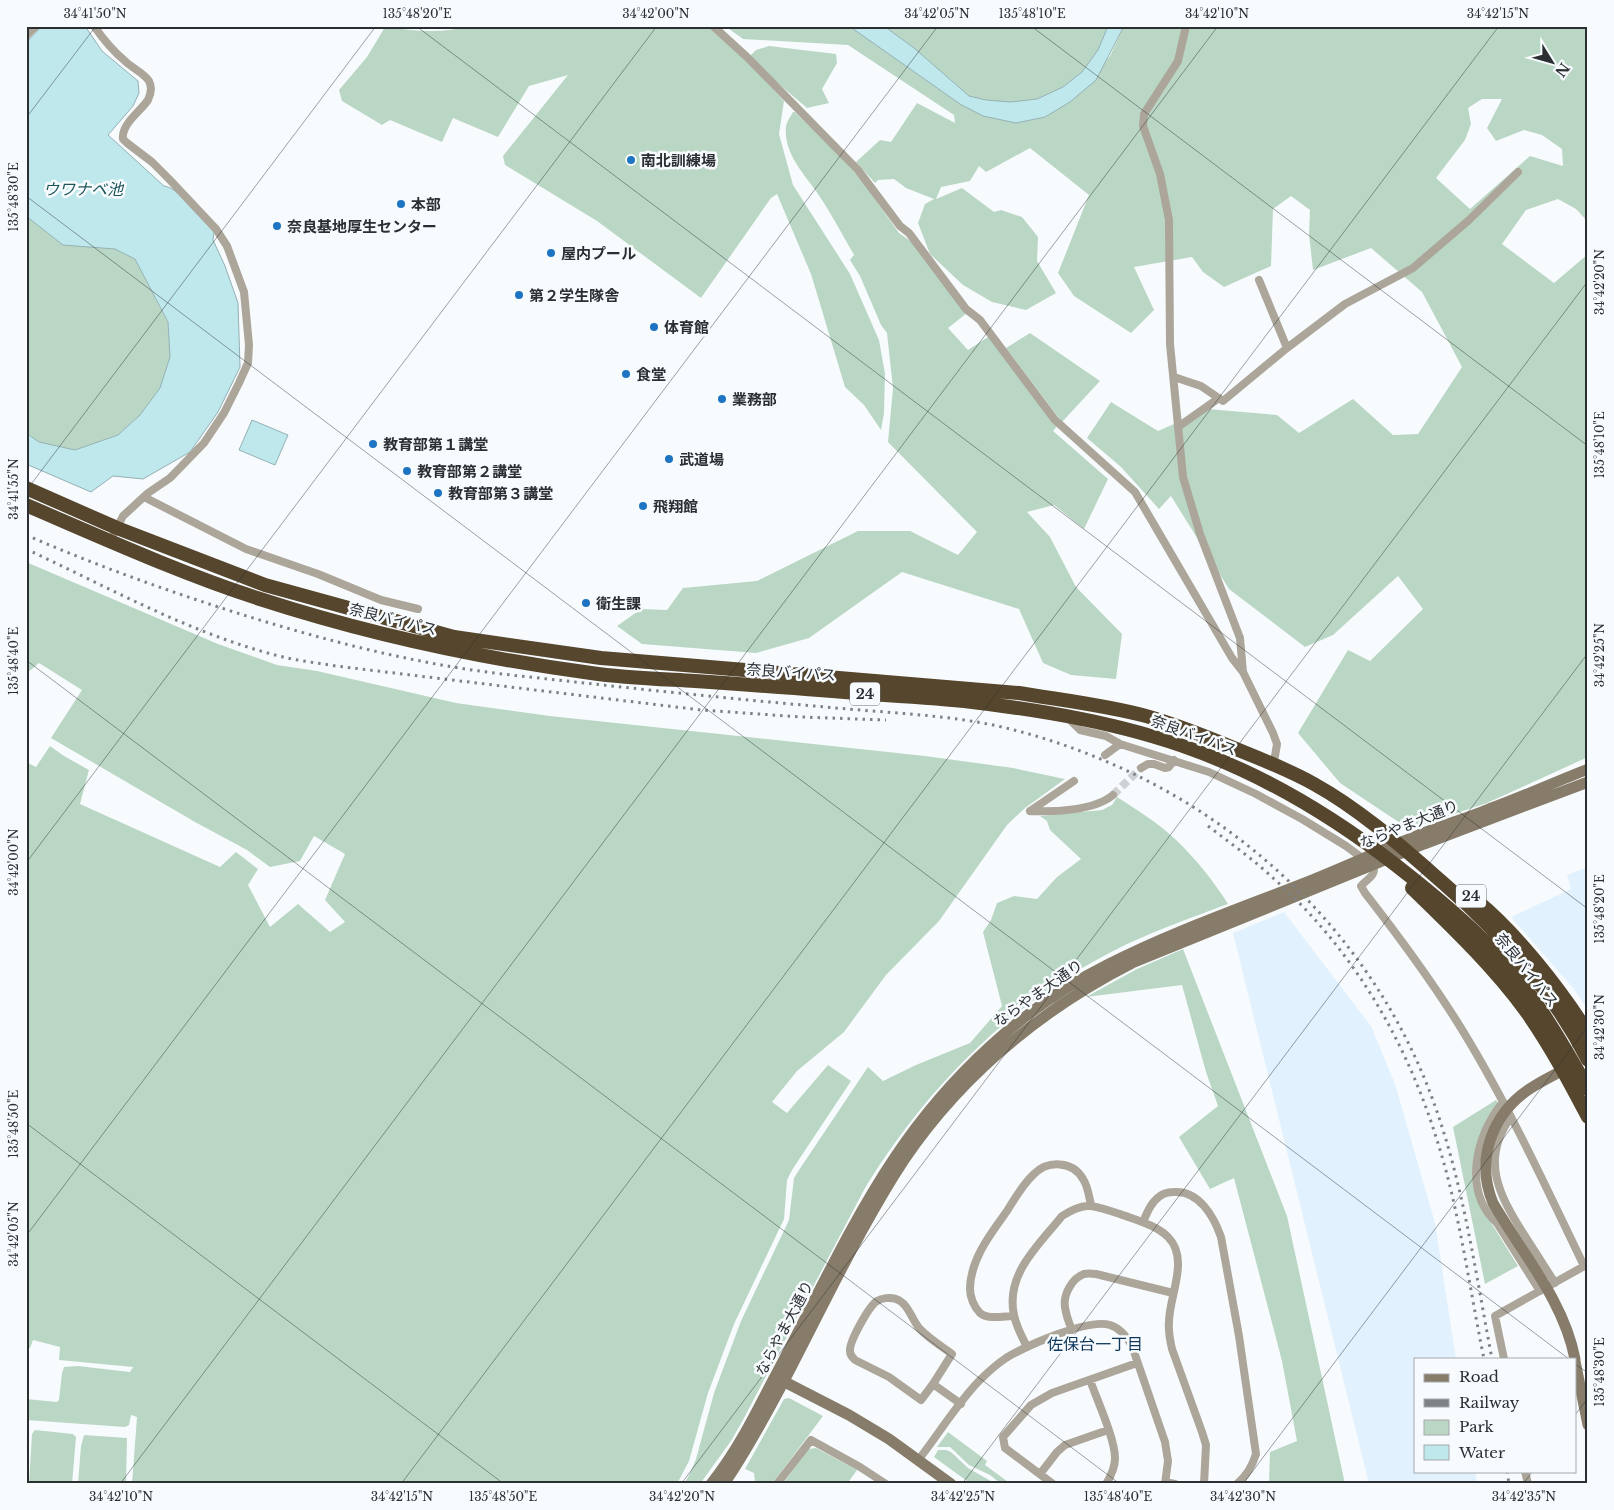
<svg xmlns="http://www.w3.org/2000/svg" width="1614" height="1510" viewBox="0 0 1614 1510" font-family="'Libre Baskerville','Noto Sans JP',serif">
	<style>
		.built { fill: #e2f1fe }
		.green { fill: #bad7c5; fill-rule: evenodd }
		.water { fill: #bfe8ec; stroke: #93b0b4 }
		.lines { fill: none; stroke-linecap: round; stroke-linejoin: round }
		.street-tunnel { stroke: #cfd2d5; stroke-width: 8; stroke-dasharray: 8 4; stroke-linecap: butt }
		.street { stroke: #aca599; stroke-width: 8 }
		.secondary { stroke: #877c6a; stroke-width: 11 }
		.highway { stroke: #55462d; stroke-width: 14 }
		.rail { stroke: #7f8285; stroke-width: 3; stroke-dasharray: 2.5 5; stroke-linecap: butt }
		.ticks { fill: none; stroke: #2b2f32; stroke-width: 1; stroke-opacity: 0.45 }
		.poi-dot { fill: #1d74c2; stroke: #f8fbfe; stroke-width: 2 }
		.labels { text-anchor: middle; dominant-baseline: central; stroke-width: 5; stroke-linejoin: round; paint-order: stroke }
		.shield { fill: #f8fbfe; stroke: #686c6f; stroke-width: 1 }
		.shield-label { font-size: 14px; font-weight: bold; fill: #2b2f32 }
		.poi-label { font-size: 15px; font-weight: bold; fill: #2b2f32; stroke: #f8fbfe; text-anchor: start }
		.street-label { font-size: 15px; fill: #2b2f32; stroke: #f8fbfe }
		.water-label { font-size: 16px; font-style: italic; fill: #1d565a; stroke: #f8fbfe }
		.neighbourhood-label { font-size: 16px; fill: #0d365b; stroke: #f8fbfe }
		.neatline { fill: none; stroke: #2b2f32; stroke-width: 2 }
		.ticks-label { font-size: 12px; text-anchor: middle; fill: #2b2f32 }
	</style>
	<rect width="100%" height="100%" fill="#f8fbfe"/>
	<!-- built -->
	<path class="built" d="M1588,867V1010L1574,989L1511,917L1571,889L1567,875Z
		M1284,912L1371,1026L1395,1084L1435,1223L1456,1359H1415V1471H1475L1477,1484H1369L1233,933Z"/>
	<!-- green -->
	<path class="green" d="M466,26H708L740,53L784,101L779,134L793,185L850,274L879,340L885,374L884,413L881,430L864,405L845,387L811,274L777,194L771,198L701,298L597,221L505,165L503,156L568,75L529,86L498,137L453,118L442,142L390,120L382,125L342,101L339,90L367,57L385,27C411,30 441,35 466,26Z
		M725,26H849L960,104L983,116L1016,123L1045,117L1070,102L1110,56L1124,26H1588V222L1576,209L1558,199L1526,210L1502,244L1554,283L1588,254V757L1487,803L1409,829L1340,783L1298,733L1348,650L1370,661L1423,609L1398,576L1333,635L1305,647L1229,589L1171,496L1159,509L1121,467L1087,438L1111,402L1158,431L1208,409L1277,415L1299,433L1353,399L1393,435L1418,434L1462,367L1422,292L1371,248L1313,270L1309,234L1310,210L1291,196L1273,209L1271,266L1224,287L1203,272L1192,257L1134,267L1154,310L1131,333L1074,296L1058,273L1089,195L1030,148L986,172L979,166L970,181L941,187L936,199L962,188L994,212L1001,210L1022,217L1038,237L1037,261L1056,293L1026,310L992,302L963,285L930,254L918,223L925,204L934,199L906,188L894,179L878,180L875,183L856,162L880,140L891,142L917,103L955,123L954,115L848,45L743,39ZM1482,99H1502L1487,128L1496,141L1524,130L1542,135L1562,149L1563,166L1530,156L1470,209L1436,178L1465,140L1471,124L1468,108Z
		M884,26H1108L1098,50L1082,72L1063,87L1037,99L1011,102L986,100L969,96L914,48Z
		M769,46L836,54L837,63L822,89L829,103L807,108L748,58L756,50Z
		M793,112H795L832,147L863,182L899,233L916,245L967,313L948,328L968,350L988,337L1058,425L1053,431L1108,479L1084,529L1054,505L1027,512L1050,537L1076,587L1122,634L1116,679L1071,675L1043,663L1019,609L902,572L809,638L756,653L642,644L617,626L641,609L667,610L683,588L757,581L858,531H910L958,555L977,532L888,442L893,388L887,333L881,325L860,276L850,260L854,255L853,253C843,236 833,217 822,200C808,177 783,156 786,126C787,121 791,116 793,112Z
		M26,216L63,245L115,249L135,259L168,323L170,357L160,388L140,415L118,435L75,450L39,442L26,433Z
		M1030,333L1100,381L1062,422L1006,348Z
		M26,562L218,644L277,665L317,671L456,703L550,716L925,756L1013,768L1065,779L1025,808L1007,825L939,921L886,975L844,1032L797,1071L772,1102L787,1113L828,1065L851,1081L792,1170L787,1180L784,1219L734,1324L708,1393L689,1461L677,1484H132L137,1417L131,1415L129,1425L125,1427L26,1420V1399L57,1402L59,1400L62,1373L64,1367L78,1366L130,1372L133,1367L59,1360L60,1347L33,1340L30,1348H26V762L36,767L50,746L64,756L89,770L80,804L220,867L236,852L258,869L248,885L270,927L298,904L330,932L345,922L325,900L345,854L314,836L300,861L270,867L247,850L195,822L51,738L82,690L39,663L26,674Z
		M1117,797C1137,810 1157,822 1174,838C1195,858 1213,880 1228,904C1193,917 1159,929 1125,945C1014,999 929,1084 865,1188L743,1420L731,1441L700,1484H684L690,1473L696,1459L714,1393L741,1321L789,1220L794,1178L801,1167L868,1067L883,1081L916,1065L970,1043L1002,1006L983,932L991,920L997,903L1014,896L1037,899L1057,877L1081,859L1050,830L1047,821L1040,816L1102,810L1112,805Z
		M1183,949L1287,1216L1345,1484H1269L1270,1452L1297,1441L1282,1361L1234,1178L1210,1189L1179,1137L1218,1106L1206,1072L1182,985L1086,997L1137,969Z
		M1496,1100L1498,1103L1486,1121L1481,1133L1473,1167L1485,1213L1518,1266L1485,1284L1453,1127Z
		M789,1398L823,1416L772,1484H755L754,1473L745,1469L784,1399Z
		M35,1430L73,1434L76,1437L72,1484H29L32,1434Z
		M948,1432L987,1461L985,1465L1011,1484H1001L990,1475L969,1465L950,1447H937Z
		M84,1435L127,1438L126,1484H78L81,1446Z
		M816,1448L857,1470L847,1484H783L808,1449Z
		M938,1450H946L951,1452L968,1468L996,1484H971L934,1457Z"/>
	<!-- water -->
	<path class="water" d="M42,26H85L102,51L138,81L139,93L133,106L108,135L164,186C180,188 202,219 214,232L213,240L225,266L238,303L240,367L218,412L190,452L143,479L113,476L91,492L26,464V433L39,442L75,450L118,435L140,415L160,388L170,357L168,322L135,259L115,249L63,245L26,216V43Z
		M849,26H884L914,48L969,96L986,100L1011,102L1037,99L1063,87L1082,72L1098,50L1108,26H1124L1096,80L1070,102L1045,117L1016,123L983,116L960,104Z
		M252,420L288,435L275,465L239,450Z"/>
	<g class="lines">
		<!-- street-tunnel -->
		<path class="street-tunnel" d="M1113,795L1141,768"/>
		<!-- street -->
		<path class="street" d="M94,26C103,39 113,51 125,61C132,68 144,73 149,81C152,87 151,94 148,100C141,111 121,124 123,139L127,143L152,162L169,179L216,229L227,246L244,292L249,345L248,363L239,383L224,413L204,443L170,478L148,493L123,516L110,541
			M713,26L747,57L858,170L900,226L909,233L966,309L980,320L1055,420L1135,492L1232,658L1243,672L1273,733L1277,744L1275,756
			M1186,26L1178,61L1144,114L1143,126L1160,174L1169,220L1170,344L1183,477L1200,534L1240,638L1243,672
			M26,36L36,26
			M1259,280L1287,348
			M1174,377L1201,386L1223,401L1287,348L1345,304L1413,268L1469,220L1518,172
			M1178,427L1219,398
			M144,497L246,549L318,574L381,600L418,609
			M1067,717L1080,730L1106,736L1120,744L1209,772L1256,794L1302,819L1346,846L1373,866C1377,875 1367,879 1361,886L1365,893C1397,934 1428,976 1456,1020C1505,1098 1544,1183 1584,1266
			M1105,755L1120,744
			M1141,768L1148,764H1154L1165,768L1169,767L1174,760
			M1030,811C1053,812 1094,811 1113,795
			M1030,811L1074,781
			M1503,1102C1476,1134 1462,1191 1497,1223L1540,1291
			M1511,1117C1480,1159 1499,1195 1523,1233C1534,1250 1544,1266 1555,1283
			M1143,1222C1147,1213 1151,1202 1160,1196C1164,1193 1169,1192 1174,1192C1199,1190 1214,1217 1221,1237L1239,1336L1256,1454C1252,1467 1247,1475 1237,1484
			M1014,1316C1004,1316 988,1320 980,1313C974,1307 970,1297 970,1289C970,1260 991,1233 1007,1211C1015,1198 1023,1184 1034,1174C1048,1160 1073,1161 1083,1179C1088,1186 1089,1197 1091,1205
			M1072,1330C1069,1323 1066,1315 1065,1307C1063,1295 1072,1278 1084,1274C1088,1273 1093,1274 1096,1274L1173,1293
			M1027,1347C1022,1337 1016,1326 1014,1315C1005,1274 1039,1245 1062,1216C1087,1200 1094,1206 1120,1214C1136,1220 1156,1225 1168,1237C1190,1259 1169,1296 1169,1322C1168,1331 1170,1340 1172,1349L1202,1432L1206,1445L1204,1484
			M1504,1359L1495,1316L1588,1264
			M1090,1380C1097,1400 1115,1439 1115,1458C1115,1467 1111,1476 1106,1484
			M933,1384L952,1354C941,1346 928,1338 919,1328C911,1318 908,1303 896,1299C890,1297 882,1298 877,1301C869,1306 849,1342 850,1351C850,1355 852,1357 855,1360L889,1377L921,1400L933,1384L961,1404
			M919,1459C938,1435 958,1402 980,1380C987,1373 997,1364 1006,1358C1026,1346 1088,1318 1110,1325C1120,1328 1127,1337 1132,1346L1165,1442L1168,1461L1165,1484
			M1525,1471L1528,1484
			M1040,1474L1057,1452L1065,1445L1108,1430
			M1165,1482L1175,1484
			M777,1484L811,1440L860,1467L886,1484
			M1053,1484L1005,1448L1003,1437L1031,1405L1052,1393L1137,1363"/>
		<!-- secondary -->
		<path class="secondary" d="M1569,1067C1556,1074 1543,1080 1531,1088C1492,1113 1475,1160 1493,1203C1522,1253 1564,1301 1575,1359
			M1575,1361L1588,1425
			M779,1379L849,1415L889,1439L951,1484
			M711,1484C736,1453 754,1417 772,1382C812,1308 848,1227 895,1157C948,1078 1022,1007 1109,964C1174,931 1244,907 1312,880C1347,866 1381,850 1416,836C1440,826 1465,819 1489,809C1522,797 1555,782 1588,769
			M724,1484C747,1450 766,1415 785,1379C820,1312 853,1242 893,1177C951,1084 1036,1012 1132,963L1424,844L1588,782"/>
		<!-- highway -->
		<path class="highway" d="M26,488L117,528L265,585L454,637L601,658L1019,693C1061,700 1105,705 1146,716C1178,725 1210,738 1241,751C1266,761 1291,771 1314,784C1361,810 1402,847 1442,882C1500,932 1553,991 1588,1060
			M26,505C103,538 180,573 260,599C368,634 479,658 591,673C625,678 661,679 695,681C753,685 811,689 869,694C901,696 933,698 964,701C1041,710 1121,723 1194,750C1268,777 1335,818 1397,866C1429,891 1461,917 1489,946C1530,987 1560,1039 1588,1089
			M1412,888C1452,927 1493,966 1526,1011C1550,1045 1569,1081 1588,1117
			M1477,901C1518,935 1560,989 1588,1033"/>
		<!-- rail -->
		<path class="rail" d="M26,535C95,565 165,590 237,613C314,637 392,658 472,670C506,675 541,678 575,682C658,691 742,700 826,707C884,713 945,714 1002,727C1196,773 1360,907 1431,1095C1463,1180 1475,1270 1492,1359
			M26,549C110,588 193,635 283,657C300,661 318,663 336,666L701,710L802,717L886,720
			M1208,826C1230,843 1253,859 1273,878C1351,947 1405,1038 1436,1137C1459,1207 1469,1286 1484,1359
			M1507,1471L1509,1484"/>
	</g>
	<!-- ticks -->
	<path class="ticks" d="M416,26L1588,909M1031,26L1588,446M26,118L96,26M26,196L1569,1359M26,491L376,26M26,660L1120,1484M26,863L657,26M26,1123L504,1484M26,1236L938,26M1575,1364L1588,1373M1575,1415L1588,1398M120,1484L1218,26M401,1484L1499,26M681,1484L1588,281M962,1484L1588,653M1243,1484L1588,1026M1523,1484L1533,1471"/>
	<!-- markers -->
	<g class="poi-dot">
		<circle cx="631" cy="160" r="5"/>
		<circle cx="401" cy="204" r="5"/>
		<circle cx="277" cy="226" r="5"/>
		<circle cx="551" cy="253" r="5"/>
		<circle cx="519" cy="295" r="5"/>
		<circle cx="654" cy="327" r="5"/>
		<circle cx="626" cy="374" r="5"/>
		<circle cx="722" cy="399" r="5"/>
		<circle cx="373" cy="444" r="5"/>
		<circle cx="669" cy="459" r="5"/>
		<circle cx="407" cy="471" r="5"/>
		<circle cx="438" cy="493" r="5"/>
		<circle cx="643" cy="506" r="5"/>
		<circle cx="586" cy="603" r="5"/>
	</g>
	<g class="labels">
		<!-- shield labels -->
		<g class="shield">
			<rect x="850" y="682.5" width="30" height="23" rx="4"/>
			<rect x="1456" y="884.5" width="30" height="23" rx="4"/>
		</g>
		<g class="shield-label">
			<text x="865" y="694">24</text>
			<text x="1471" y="896">24</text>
		</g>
		<!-- poi labels -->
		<g class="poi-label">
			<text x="641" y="160">南北訓練場</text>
			<text x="411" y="204">本部</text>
			<text x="287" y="226">奈良基地厚生センター</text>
			<text x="561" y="253">屋内プール</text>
			<text x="529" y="295">第２学生隊舎</text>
			<text x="664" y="327">体育館</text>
			<text x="636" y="374">食堂</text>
			<text x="732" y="399">業務部</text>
			<text x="383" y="444">教育部第１講堂</text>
			<text x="679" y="459">武道場</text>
			<text x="417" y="471">教育部第２講堂</text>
			<text x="448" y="493">教育部第３講堂</text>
			<text x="653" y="506">飛翔館</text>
			<text x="596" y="603">衛生課</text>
		</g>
		<!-- street labels -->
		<g class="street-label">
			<text transform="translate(393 619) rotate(14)">奈良バイパス</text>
			<text transform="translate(791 672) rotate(4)">奈良バイパス</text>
			<text transform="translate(1194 735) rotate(20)">奈良バイパス</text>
			<text transform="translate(1409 824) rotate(-22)">ならやま大通り</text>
			<text transform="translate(1527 970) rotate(51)">奈良バイパス</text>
			<text transform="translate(1038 993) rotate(-35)">ならやま大通り</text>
			<text transform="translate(784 1328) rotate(-62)">ならやま大通り</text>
		</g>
		<!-- water labels -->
		<g class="water-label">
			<text x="83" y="189">ウワナベ池</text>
		</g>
		<!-- neighbourhood labels -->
		<g class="neighbourhood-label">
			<text x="1095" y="1344">佐保台一丁目</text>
		</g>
	</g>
	<!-- border -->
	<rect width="1614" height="1510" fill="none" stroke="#f8fbfe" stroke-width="55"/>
	<!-- legend -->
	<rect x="1414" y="1358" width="162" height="115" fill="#f8fbfe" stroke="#a6a9ac"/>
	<rect x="1424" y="1374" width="25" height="8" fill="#877c6a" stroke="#a6a9ac"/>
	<text x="1459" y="1382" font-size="15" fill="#2b2f32">Road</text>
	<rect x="1424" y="1399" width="25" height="8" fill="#7f8285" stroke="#a6a9ac"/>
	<text x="1459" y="1408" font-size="15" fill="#2b2f32">Railway</text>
	<rect x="1424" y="1420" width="25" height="15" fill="#bad7c5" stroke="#a6a9ac"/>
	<text x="1459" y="1432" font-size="15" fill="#2b2f32">Park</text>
	<rect x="1424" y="1445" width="25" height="15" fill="#bfe8ec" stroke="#a6a9ac"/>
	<text x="1459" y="1458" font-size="15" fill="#2b2f32">Water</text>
	<!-- north arrow -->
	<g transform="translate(1552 62) rotate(127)" stroke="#f8fbfe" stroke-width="4" paint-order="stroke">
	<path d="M0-4L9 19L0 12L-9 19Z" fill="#2b2f32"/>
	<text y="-8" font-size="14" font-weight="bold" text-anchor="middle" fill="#2b2f32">N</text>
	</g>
	<rect x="28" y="28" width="1558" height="1454" class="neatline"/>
	<g class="ticks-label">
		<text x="95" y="18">34°41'50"N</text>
		<text x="417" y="18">135°48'20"E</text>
		<text x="656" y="18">34°42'00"N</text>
		<text x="937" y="18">34°42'05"N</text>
		<text x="1032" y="18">135°48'10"E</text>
		<text x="1217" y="18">34°42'10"N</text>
		<text x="1498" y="18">34°42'15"N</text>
		<text transform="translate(14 197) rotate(-90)" y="4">135°48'30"E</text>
		<text transform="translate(1600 282) rotate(-90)" y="4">34°42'20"N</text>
		<text transform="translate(1600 445) rotate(-90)" y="4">135°48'10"E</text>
		<text transform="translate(14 489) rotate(-90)" y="4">34°41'55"N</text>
		<text transform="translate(1600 655) rotate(-90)" y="4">34°42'25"N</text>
		<text transform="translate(14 661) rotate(-90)" y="4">135°48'40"E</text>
		<text transform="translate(14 862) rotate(-90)" y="4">34°42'00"N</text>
		<text transform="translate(1600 909) rotate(-90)" y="4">135°48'20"E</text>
		<text transform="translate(1600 1027) rotate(-90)" y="4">34°42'30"N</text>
		<text transform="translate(14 1124) rotate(-90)" y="4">135°48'50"E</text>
		<text transform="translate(14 1234) rotate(-90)" y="4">34°42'05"N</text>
		<text transform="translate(1600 1372) rotate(-90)" y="4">135°48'30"E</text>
		<text x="121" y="1501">34°42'10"N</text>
		<text x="402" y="1501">34°42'15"N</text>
		<text x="503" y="1501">135°48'50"E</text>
		<text x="682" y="1501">34°42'20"N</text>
		<text x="963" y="1501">34°42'25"N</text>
		<text x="1118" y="1501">135°48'40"E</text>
		<text x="1243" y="1501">34°42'30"N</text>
		<text x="1524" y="1501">34°42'35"N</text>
	</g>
</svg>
